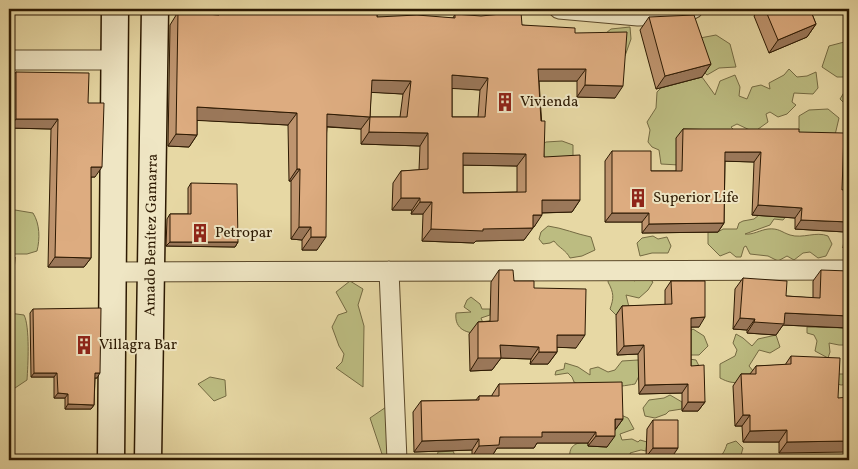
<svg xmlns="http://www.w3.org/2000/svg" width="858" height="469" viewBox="0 0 858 469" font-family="Vollkorn,serif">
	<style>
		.green { fill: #bcbc81; stroke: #746a42 }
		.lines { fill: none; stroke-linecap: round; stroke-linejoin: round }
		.street-casing { stroke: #5b492a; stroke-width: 21 }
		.secondary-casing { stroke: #2c1902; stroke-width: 29 }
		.street { stroke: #efe6c4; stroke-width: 19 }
		.secondary { stroke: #efe6c4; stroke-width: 26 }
		.wall { fill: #be946e; stroke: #2c1902; fill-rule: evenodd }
		.shaded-wall { fill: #9b785a; stroke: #2c1902 }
		.building { fill: #ddac80; stroke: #2c1902; fill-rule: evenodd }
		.labels { text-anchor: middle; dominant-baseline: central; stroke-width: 4; stroke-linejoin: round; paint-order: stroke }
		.poi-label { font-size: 15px; fill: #2c1902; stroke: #efe6c4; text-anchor: start }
		.street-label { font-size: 15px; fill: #2c1902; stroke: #efe6c4 }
	</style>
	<rect width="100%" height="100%" fill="#e7d8a4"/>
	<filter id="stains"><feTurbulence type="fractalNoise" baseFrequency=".004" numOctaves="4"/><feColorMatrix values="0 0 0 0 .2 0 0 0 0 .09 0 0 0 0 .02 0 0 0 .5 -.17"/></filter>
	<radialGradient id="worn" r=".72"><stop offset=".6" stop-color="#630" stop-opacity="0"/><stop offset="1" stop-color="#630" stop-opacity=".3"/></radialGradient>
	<!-- green -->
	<path class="green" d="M630,27L631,39L625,56L601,37L611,29Z
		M716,35L730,44L736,67L719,68L707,75L697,65L700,38Z
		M848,41L849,43V108L840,99L848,86L845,77H837L822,67L829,46Z
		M789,69L797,77L807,76L816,72L818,88L813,94L794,93L792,102L796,105L787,114L778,117L770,112L766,114L768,122L754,132L737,124L731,127L735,131L679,165L661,164L659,150L652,147L648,142L650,130L647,122L656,108L657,92L661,88L702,77L715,95L720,81L735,75L740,87L739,96L747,99L752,87L761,85L770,89L769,83L784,75Z
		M828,109L839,118L835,135L792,138L799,130V116L809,110Z
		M562,141L573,145V162L542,168L537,147L546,142Z
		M9,209L33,213C40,224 40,239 37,251L27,254H9Z
		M789,213L783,220L774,219L770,225L745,234C753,235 760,230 768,229C779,228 781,232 790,235C803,239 816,231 828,236L832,244L826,256L818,258L810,252L803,253L794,260L787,256L778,261L768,256L750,254L746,246L744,247L741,257H736L730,252L720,256L708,244V232H718L723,229H737L739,223L743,221L754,219L759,215Z
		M548,226C563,228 576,234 591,237L595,250L582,256L570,258C566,250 559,248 554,241L550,243L543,244L539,239L541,232Z
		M653,236L658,239L667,237L671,246L668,253H652L640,256L637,243L642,238Z
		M609,276L626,278L635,281L640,276L648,278L653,282L648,290L639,298L626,295L630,311L622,315H616L610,309C614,298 614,293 608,282Z
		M350,281L363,289L358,305L364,326L363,387L336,368L342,362L344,354L339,346L332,327L338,315L347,312L336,292Z
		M471,297L480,304L482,309H490V315L481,318L483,323L481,333C468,334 454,330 456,313L471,312L464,307L467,300Z
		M9,313L24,315C30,326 28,366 27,380L9,392Z
		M807,327L849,328V347L846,345H839L829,343L830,352L828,358L815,351L817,341L814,335L807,333Z
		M693,329L704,336L708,346L699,355H688L685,334Z
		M736,334L743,338L752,346L758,339L776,335L780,347L770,353L759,350L749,366L754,372C742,383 735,386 720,378V364L735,356L737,350L733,343Z
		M689,359L696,360L700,368L639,376L635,384C618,387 590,391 574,382L572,377L568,373L555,375L556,371L564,369L565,363L578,367L590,375V369L598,367L608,372L615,370L622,361L638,360L643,364Z
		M849,372V384L841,385L831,382L832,374H848Z
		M210,377L225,380L226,396L214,401L198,384Z
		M670,395L682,402V409L669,411L666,414L655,418L645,416L643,408L649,400L664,398Z
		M389,405L391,460H384L370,418Z
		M621,415L628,418L634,429L620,434L622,440L632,439L638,442L640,440L647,442L646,451L641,450L630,453L632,458L624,460H570C568,446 575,442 588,442V446Z
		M736,441L743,448L741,455H729V460H716C722,456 725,451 727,444Z
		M453,451L457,460H436L438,452Z"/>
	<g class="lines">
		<!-- street casing -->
		<g class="street-casing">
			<path id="street" d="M559,9L638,16L673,15L693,9
				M9,60H115
				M389,271L397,460
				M113,272L849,270"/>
		</g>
		<!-- secondary casing -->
		<g class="secondary-casing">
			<g id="secondary">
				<path d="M111,460L115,9"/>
				<path id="s1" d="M148,460L155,9"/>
			</g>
		</g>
		<!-- street -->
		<use href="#street" class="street"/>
		<!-- secondary -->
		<use href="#secondary" class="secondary"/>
	</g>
	<!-- wall -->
	<path class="wall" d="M213,9H377V17L453,18L455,14L522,25L575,33L615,98L577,97V81H539L544,157L580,200L572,212L542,213L534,227H533L524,240L476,241L474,243L422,241L423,214H411L412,210H392L393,183L401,171L419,170L420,146L361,144V129L327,127L317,250H302V240L291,239V181H289L288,125L197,120V135L189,147L168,146L170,25L178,12L212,14ZM452,88L480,90L478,117H452ZM371,92L403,94L400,117H370ZM463,165L517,166V192L463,193Z
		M759,9H810L816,24L807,37L769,53L754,16Z
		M649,17L711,64L702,77L656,89L640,30Z
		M16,72L88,103L95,177H91V258L84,267H48L51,129L9,128V82Z
		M683,129L799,132L842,190L849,189V248H843L845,232L795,229V218L752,215L754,162L725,161L724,223L718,232L642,233V222H605V161L612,151L651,171H676V138Z
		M191,183L238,242L235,247L166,246L167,219L170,214H188V188Z
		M499,270L514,281L534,288L576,348L557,347V352L548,364H530L531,359L501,358L492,370L470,371L469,334L478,322L490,321L491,282Z
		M821,270L848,328L783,325L776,335L747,333V330L733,329L735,289L743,278L786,296L813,298V281Z
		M671,281L699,327H691V366L705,402L698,411H682V393L639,394L638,354L617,355L616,315L622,306L665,305V290Z
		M33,309L97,378H95L94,405L91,409H65V398H54V377H31L30,313Z
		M791,356L838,398L779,453V442H743L742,426H735L733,386L741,374H750L756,366L785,365Z
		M499,384L623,419L615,430L607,447L588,446V443H537L534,448H497L492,456L472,457V450L414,452L413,412L421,401L476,400L479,396H492V395Z
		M653,420L672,457H646L647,429Z"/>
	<!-- shaded-wall -->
	<path class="shaded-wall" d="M816,24L807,37L769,53L778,40Z
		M711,64L702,77L656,89L665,76Z
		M538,69H586L577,81H529Z
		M452,75L488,78L480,90L444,88Z
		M372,80L411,81L403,94L364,92Z
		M585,85L623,86L615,98L577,97Z
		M197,107L297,113L288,125L189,120Z
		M327,114L370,117L361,129L319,126Z
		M16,119H58L51,129L9,128Z
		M369,132L428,133L420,146L361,144Z
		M176,134L197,135L189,147L168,146Z
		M725,152H761L754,162L718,161Z
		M463,153L526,154L517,166L455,165Z
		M91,167H102L95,177H84Z
		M297,169H300L291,181H289Z
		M401,198H420L412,210H392Z
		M542,200H580L572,212L534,213Z
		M420,202H432L423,214H411Z
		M758,205L802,208L795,218L752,215Z
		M612,213H649L642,222H605Z
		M533,215H542L534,227H524Z
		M801,220L849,222V225L845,232L795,229Z
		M724,223L718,232L642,233L649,224Z
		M299,227H311L302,240L291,239Z
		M533,228L524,240L476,241L474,243L422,241L431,229Z
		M311,237H326L317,250H302Z
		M849,238V248H843Z
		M170,242H238L235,247L166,246Z
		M55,257L91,258L84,267H48Z
		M9,273H14L9,280Z
		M785,313L849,316V326L848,328L783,325L776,335L747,333L754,322Z
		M705,317L699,327H685L691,318Z
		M740,318L755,319L747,330L733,329Z
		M557,335H585L576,348L549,347Z
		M500,345L539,347L531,359L501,358L492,370L470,371L478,358Z
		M644,345L638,354L617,355L624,346Z
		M539,352H557L548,364H530Z
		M34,373H57L54,377H31Z
		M95,373H100L97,378H92Z
		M688,384L682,393L639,394L645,385Z
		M58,393L68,394L65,398H54Z
		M688,402H705L698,411H682Z
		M68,404L94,405L91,409H65Z
		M743,415H750L742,426H735Z
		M615,419H623L615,430Z
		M787,430L779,442H743L750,431Z
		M542,432H596L588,443H537L534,448H497L492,456L472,457L479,446L500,437Z
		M596,436H615L607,447L588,446Z
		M479,439L472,450L414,452L422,441Z
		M849,441V452L779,453L787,442Z
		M653,448H678L672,457H646Z"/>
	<!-- building -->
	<path class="building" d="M220,9H377V17L417,15L455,18V14L481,16L521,12L522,25L575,28V33L627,32L623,86L585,85L586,69H538L541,121H545L544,157L580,155V200H542V215H533V228L483,229V231L431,229L432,202H420V198H401V171L428,169V133L369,132L370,117L327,114L326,237H311V227H299L300,169H297V113L197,107V135L176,134L178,12L219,15ZM452,75L488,78L485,117H452ZM372,80L411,81L407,117H370ZM463,153L526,154V192L463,193Z
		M765,9H810L816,24L778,40Z
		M694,15L711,64L665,76L649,17Z
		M16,72L89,73L88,103H104L102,167H91V258L55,257L58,119H16Z
		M683,129H799V132L844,133L842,190L849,189V222L801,220L802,208L758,205L761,152H725L724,223L649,224V213H612V151H651V171H682Z
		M191,183L237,184L238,242H170V214H191Z
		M9,257H15L14,273H9Z
		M499,270H513L514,281H534V288L586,289L585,335H557V352H539V347L500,345L501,358H478V322L498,321Z
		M821,270L849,271V316L785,313L784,324L754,322L755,319L740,318L743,278L787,281L786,296L820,298Z
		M671,281H705V317L691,318V366L704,365L705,402H688V384L645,385L644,345L624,346L622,306L672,304Z
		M101,308L100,373H95L94,405L68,404V394L58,393L57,373H34L33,309Z
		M791,356L840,358L838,398L849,397V441L787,442V430L750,431V415H743L741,374H756V366L791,364Z
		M622,382L623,419H615V436H596V432H542V437H500L499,445L479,446V439L422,441L421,401L479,400V396H499V384Z
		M653,420H678V448H653Z"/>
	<!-- icons -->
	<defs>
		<g id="building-bare" transform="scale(1.5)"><path d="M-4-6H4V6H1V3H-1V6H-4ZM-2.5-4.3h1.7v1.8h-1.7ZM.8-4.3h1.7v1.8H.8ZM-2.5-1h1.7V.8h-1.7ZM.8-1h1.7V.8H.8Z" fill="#8f2418" stroke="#efe6c4" stroke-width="2.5" paint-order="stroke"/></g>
	</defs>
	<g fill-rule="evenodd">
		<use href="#building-bare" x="505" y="102"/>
		<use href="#building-bare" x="638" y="198"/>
		<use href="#building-bare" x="200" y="233"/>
		<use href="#building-bare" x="84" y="345"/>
	</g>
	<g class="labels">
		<!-- poi labels -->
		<g class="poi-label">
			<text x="520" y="102">Vivienda</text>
			<text x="653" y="198">Superior Life</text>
			<text x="215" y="233">Petropar</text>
			<text x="99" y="345">Villagra Bar</text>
		</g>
		<!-- street labels -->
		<g class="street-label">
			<text stroke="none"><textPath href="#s1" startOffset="225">Amado Benítez Gamarra</textPath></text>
		</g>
	</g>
	<!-- margin -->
	<rect width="858" height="469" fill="none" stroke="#e7d8a4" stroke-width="30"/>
	<rect x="10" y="10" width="838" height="449" fill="none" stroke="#2c1902" stroke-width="2.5"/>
	<rect x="15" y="15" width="828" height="439" fill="none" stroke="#2c1902"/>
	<rect width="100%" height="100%" filter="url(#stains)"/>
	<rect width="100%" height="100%" fill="url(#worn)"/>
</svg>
